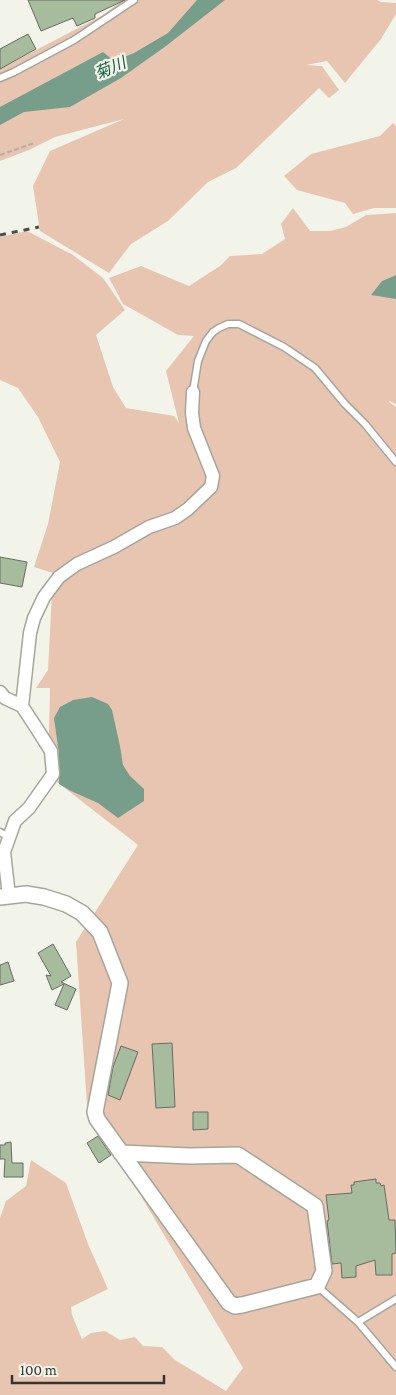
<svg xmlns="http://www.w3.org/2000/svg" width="396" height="1395" viewBox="0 0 396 1395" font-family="'Crimson Pro','Noto Sans JP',serif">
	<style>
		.green { fill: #e8c5b1 }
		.water { fill: #779e8b }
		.building { fill: #a6bc9c; stroke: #666c64 }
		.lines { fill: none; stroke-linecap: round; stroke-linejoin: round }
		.service-casing { stroke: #a5a59b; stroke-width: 9 }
		.minor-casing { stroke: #a5a59b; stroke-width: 15 }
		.tertiary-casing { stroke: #a5a59b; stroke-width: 18 }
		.path { stroke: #aeaea6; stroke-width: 2; stroke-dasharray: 5 2.5; stroke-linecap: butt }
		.service { stroke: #fff; stroke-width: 6 }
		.minor { stroke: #fff; stroke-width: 12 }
		.tertiary { stroke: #fff; stroke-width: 15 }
		.rail { stroke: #4d4d48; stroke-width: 3; stroke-dasharray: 6 6; stroke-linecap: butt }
		.labels { text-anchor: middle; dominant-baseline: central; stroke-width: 4.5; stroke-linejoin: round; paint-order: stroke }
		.water-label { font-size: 16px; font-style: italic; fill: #125a41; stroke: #f3f4e9 }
	</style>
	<rect width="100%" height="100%" fill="#f3f4e9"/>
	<!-- green -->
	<path class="green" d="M123,0H377L381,2L396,3V14L381,39L345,83L327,61L306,65L322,66L339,90L329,98L319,88L236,168L208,182L168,221L131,244L109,273L40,231L33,186L50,151L124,119L55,137L29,150L0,161V69L103,15Z
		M393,123L396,126V208H374L353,214L345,203L297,190L284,176L311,154L380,136Z
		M293,208L310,231H330L346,227L366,215L396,213V275L382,281L396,298V404L390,401L389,402L396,407V1395H0V1218L6,1201L26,1186L31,1160L66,1183L88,1244L108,1289L71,1307L72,1315L82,1339L91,1333L105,1331L120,1340L135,1337L143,1346L162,1347L175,1360L226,1391L243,1368L87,1105L76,942L138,845L48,775L50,688H36L48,670L53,573L34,567L48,524L60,462L38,417L18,388L0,380V237L27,231L73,255L103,278L125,310L96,335L113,387L126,408L174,416L179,423L166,371L194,336L178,335L123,304L109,278L141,266L189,286L220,266L230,256L262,254L285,239L281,224Z"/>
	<!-- water -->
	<path class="water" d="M197,0H225L166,46L121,78L70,107L24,112L0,125V107L103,52L114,61L134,53L168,33Z
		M396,275V299L371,295L382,281Z
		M92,697L108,704L112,710L120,746L123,765L130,776L144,789V801L118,818L98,803L71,791L59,784V754L54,718L60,707L73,700Z"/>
	<!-- building -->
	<path class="building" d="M28,0H125L95,14V18L77,26L73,18L41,31Z
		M28,34L36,49L0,69V49Z
		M0,557L27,562L22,587L0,583Z
		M53,944L71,976L61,982L76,989L67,1010L55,1005L64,984L52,990L46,975L51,976L38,953Z
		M8,962L14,981L0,985V965Z
		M172,1043L175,1107L156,1108L152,1044Z
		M121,1046L138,1052L120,1100L108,1095L113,1067Z
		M193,1112H208V1129L193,1130Z
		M98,1136L111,1155L99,1163L87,1143Z
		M11,1142L12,1163H23V1177H4L5,1159H0V1145H5V1143Z
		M376,1179V1183H380L381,1186L384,1185L389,1220H395L396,1253L392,1254V1275H376L375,1260L356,1266V1277L342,1278L341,1263L332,1264L327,1221L329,1220L326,1195L352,1193L351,1185H354V1182Z"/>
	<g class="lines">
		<!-- service casing -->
		<g class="service-casing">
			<path id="service" d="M0,78L14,72L74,40L134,0
				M193,392L198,361L206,341L213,332L219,328L228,324H239L284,347L315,368L345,404L365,424L396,462
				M0,832L9,837
				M317,1286L358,1322L396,1367
				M358,1322L396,1299"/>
		</g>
		<!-- minor casing -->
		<g class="minor-casing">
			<path id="minor" d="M0,692L5,698L22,706L37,729L51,751L53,774L29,808L15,821L4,852L9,896
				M22,706L30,633L34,618L44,597L59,577L77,564L114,547L149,527L175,518L188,509L211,487L213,476L194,428L192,413L193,392"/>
		</g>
		<!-- tertiary casing -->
		<g class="tertiary-casing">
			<path id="tertiary" d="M0,897L26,894L44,897L66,904L82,913L100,932L120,983L95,1112L97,1119L229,1303L235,1306L242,1305L317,1286L324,1271L315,1206L238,1155L190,1156L121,1153"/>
		</g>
		<!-- path -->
		<path class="path" d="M0,155L34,143"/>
		<!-- service -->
		<use href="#service" class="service"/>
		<!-- minor -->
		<use href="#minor" class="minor"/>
		<!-- tertiary -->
		<use href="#tertiary" class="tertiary"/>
		<!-- rail -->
		<path class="rail" d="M0,235L39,227"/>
	</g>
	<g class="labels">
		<!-- water labels -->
		<g class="water-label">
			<text transform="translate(110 68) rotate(-23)">菊川</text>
		</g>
	</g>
	<!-- scale -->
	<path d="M12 1375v8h152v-8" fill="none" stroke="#343430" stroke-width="2.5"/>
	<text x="20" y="1375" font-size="15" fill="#343430" stroke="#f3f4e9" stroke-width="4" paint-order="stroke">100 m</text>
</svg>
